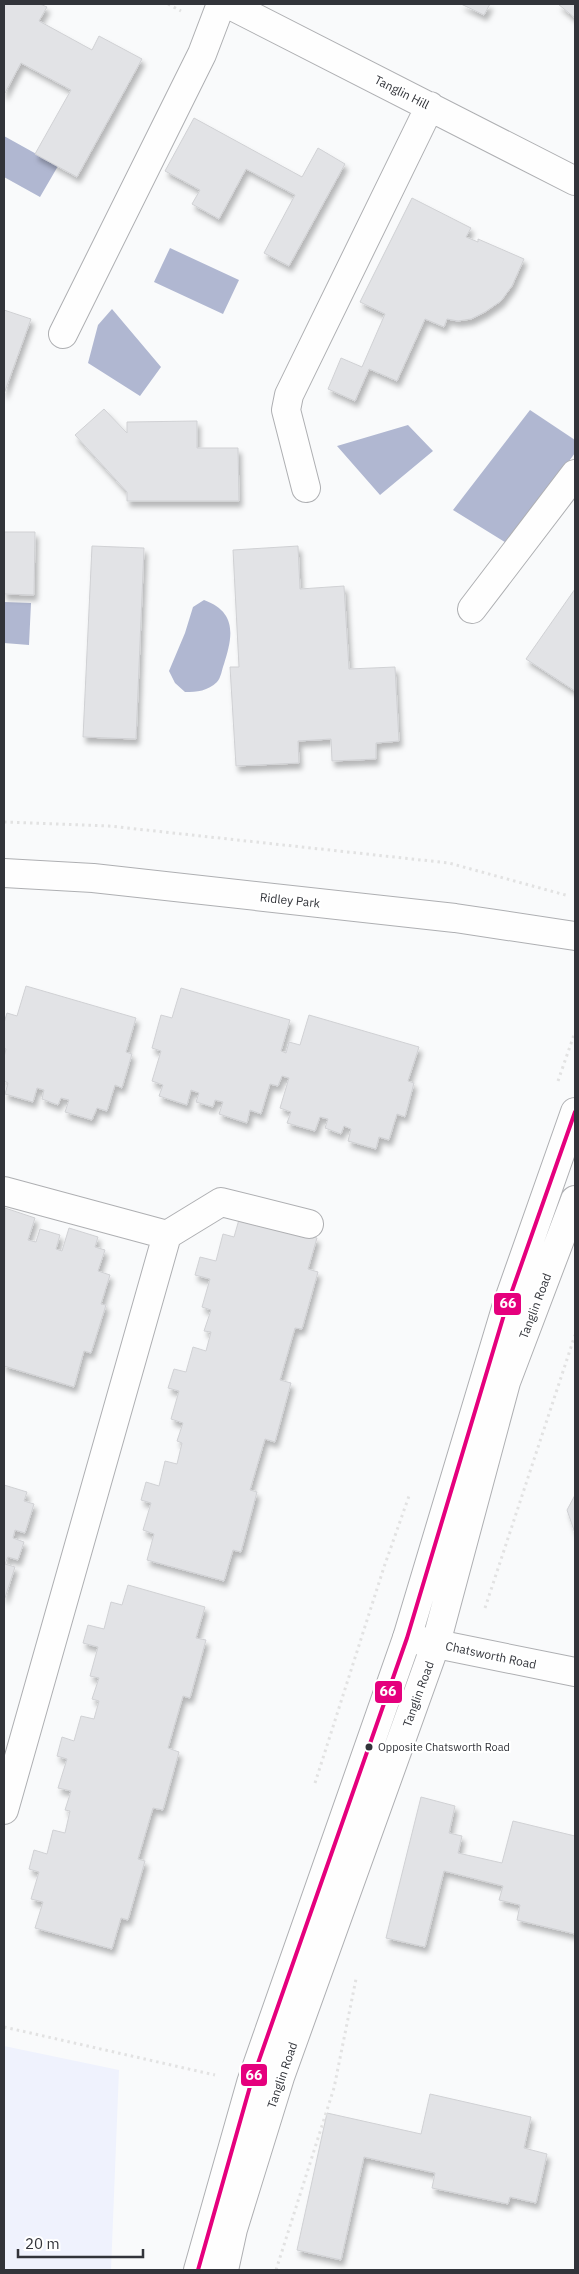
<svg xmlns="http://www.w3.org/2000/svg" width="579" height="2274" viewBox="0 0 579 2274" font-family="'IBM Plex Sans',sans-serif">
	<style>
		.built { fill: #eff2fd }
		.water { fill: #b0b7d1 }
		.building { fill: #e2e3e6; stroke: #d0d1d4; filter: url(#shadow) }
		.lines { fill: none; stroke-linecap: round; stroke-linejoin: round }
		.minor-casing { stroke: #aeafb2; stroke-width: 30 }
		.major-casing { stroke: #aeafb2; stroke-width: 30 }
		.path { stroke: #e2e2e2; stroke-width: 3; stroke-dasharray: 2.5 4; stroke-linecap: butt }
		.minor { stroke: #fefefe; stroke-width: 28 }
		.major { stroke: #fefefe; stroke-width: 28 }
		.bus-1-casing { stroke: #fff; stroke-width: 8 }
		.bus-1 { stroke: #e5007d; stroke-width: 4 }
		.bus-dot { fill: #32343a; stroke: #fff; stroke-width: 2 }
		.labels { text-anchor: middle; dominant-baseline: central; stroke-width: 4.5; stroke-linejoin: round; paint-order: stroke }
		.bus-label { font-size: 11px; fill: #32343a; stroke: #fff; text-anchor: start }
		.street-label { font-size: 12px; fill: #32343a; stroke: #fff }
		.line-badge { stroke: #fff; stroke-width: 2 }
		.badge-label { font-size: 14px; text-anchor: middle; font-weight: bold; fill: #fff }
	</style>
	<defs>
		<filter id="shadow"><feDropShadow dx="3" dy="5.5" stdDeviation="2.5" flood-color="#0004"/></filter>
	</defs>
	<rect width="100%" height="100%" fill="#f9fafb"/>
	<!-- built -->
	<path class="built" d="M4,2046L119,2070L111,2270H4Z"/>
	<!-- water -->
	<path class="water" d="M4,136L58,166L40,197L4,177Z
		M170,248L239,280L223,314L154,282Z
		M112,309L161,367L140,396L88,363L98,325Z
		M530,410L575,440V453L508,544L453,510Z
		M408,425L433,451L380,495L337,446Z
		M204,600C237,612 233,636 224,664C222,669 221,678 217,682C208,691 197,692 185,692L175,683L169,671L185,633L193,607Z
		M4,602L31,603L29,645L4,643Z"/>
	<!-- building -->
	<path class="building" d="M4,4H40L47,7L39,21L92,50L99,36L142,59L77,177L35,154L71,90L21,63L4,95Z
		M461,4H490L484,15Z
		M558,4H575V18Z
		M194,118L302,177L318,148L345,164L289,266L264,253L295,195L246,169L219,219L192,204L200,190L165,171Z
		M412,198L471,228L466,237L478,242V239L524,259L512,286L501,301L485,312L471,319L458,321L447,319L444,327L425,319L397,381L369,369L355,401L328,389L341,358L362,367L385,314L360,302Z
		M4,310L31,319L4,394Z
		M104,409L127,433V422L197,421V448H238L239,501H127V492L75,435Z
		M4,532H35L34,595L4,594Z
		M92,546L144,548L136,739L83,737Z
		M298,546L300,589L344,586L349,669L395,667L399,741L376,743V759L332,761L331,739L298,741L299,763L236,766L230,667H239L233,550Z
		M575,589V691L526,659Z
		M26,986L136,1018L126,1052L132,1054L122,1088L115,1085L107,1111L97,1108L92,1120L65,1112L69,1100L61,1098L58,1105L42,1099L44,1090L37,1088L33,1102L5,1094L8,1083L4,1081V1057L6,1049L4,1048V1023L7,1013L17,1016Z
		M181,988L290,1020L281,1051L286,1053L289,1042L300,1045L309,1015L419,1047L408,1081L414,1083L405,1117L397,1114L389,1140L379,1137L376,1149L348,1141L351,1129L344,1126L341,1134L325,1128L328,1119L320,1117L315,1131L287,1123L291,1112L280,1108L289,1078L282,1076L278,1086L270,1084L261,1114L250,1110L247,1123L219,1114L223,1102L215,1100L213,1107L196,1102L199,1093L191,1090L187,1105L159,1096L163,1085L152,1081L161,1051L152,1048L161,1015L172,1018Z
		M5,1208L35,1218L28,1240L36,1242L40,1229L60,1235L56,1249L62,1251L69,1228L98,1237L95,1247L105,1250L98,1271L110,1275L101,1304L106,1305L91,1353L84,1351L74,1387L4,1366Z
		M240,1216L317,1238L308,1269L318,1272L302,1329L295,1328L280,1380L291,1383L275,1442L265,1439L250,1490L257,1492L241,1552L233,1550L224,1581L147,1560L154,1534L143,1530L151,1503L141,1500L146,1482L159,1486L165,1461L177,1464L182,1443L177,1441L183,1423L171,1419L179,1391L168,1388L174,1369L186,1372L193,1347L206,1351L211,1332L204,1331L211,1310L202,1307L210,1279L195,1275L200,1257L216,1261L223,1234L234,1237Z
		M4,1485L27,1492L24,1501L34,1504L25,1533L15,1530L13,1538L24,1542L18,1560L8,1557L5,1564L15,1567L5,1598H4Z
		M575,1495V1533L567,1510Z
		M128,1585L205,1607L196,1638L206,1640L190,1698L183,1696L168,1748L179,1752L163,1810L153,1808L138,1859L145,1861L128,1920L121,1918L112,1949L35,1928L43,1902L31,1899L39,1872L29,1869L34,1850L47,1854L53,1830L65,1833L70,1811L65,1810L71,1791L58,1788L67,1759L57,1756L62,1737L74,1741L81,1716L94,1719L99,1701L92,1699L99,1678L90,1676L98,1647L83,1643L88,1625L104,1629L111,1602L122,1605Z
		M421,1797L455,1806L449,1833L462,1836L458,1853L502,1863L513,1821L575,1836V1934L517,1920L520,1905L499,1900L503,1886L444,1871L425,1947L386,1938Z
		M430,2094L531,2117L524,2148L547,2154L536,2203L510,2197L508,2204L432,2188L435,2173L364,2157L341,2260L297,2250L327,2113L421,2134Z"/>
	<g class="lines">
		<!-- minor casing -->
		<g class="minor-casing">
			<path id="minor" d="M228,4L575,181
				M63,334L202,54L221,4
				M306,488L286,410L289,395L430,106
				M472,609L575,474
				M4,873L93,878L455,918L575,936
				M4,1191L167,1235
				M407,1638L575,1672
				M4,1810L167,1235L221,1202L309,1224"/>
		</g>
		<!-- major casing -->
		<g class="major-casing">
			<path id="major" d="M198,2270L251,2083L407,1638L506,1308L575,1112
				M224,2270L233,2229L280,2077L436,1643L506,1382L575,1200"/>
		</g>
		<!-- path -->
		<path class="path" d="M168,4L181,11
			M4,822L109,826L449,863L569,896
			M558,1081L575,1032
			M485,1608L575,1335
			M315,1783L384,1567L409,1496
			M4,2027L215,2075
			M276,2270L334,2088L356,1979"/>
		<!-- minor -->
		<use href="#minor" class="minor"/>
		<!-- major -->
		<use href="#major" class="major"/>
		<!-- bus-1 casing -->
		<g class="bus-1-casing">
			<path id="bus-1" d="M198,2270L251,2083L407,1638L506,1308L575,1112"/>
		</g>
		<!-- bus-1 -->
		<use href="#bus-1" class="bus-1"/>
	</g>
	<!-- markers -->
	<circle class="bus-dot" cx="369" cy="1747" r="4.5"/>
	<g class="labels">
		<!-- bus labels -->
		<g class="bus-label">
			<text x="378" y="1747">Opposite Chatsworth Road</text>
		</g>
		<!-- street labels -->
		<g class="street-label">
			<text transform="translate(402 92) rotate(27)">Tanglin Hill</text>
			<text transform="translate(290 900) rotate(6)">Ridley Park</text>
			<text transform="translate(535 1306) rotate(-69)">Tanglin Road</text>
			<text transform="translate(491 1655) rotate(12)">Chatsworth Road</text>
			<text transform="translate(418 1694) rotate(-70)">Tanglin Road</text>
			<text transform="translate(282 2075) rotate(-71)">Tanglin Road</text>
		</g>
	</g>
	<g class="line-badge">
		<rect x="493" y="1292" width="29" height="24" rx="5" fill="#e5007d"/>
		<rect x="374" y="1680" width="29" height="24" rx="5" fill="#e5007d"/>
		<rect x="240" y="2063" width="28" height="24" rx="5" fill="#e5007d"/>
	</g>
	<g class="badge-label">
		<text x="508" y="1308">66</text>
		<text x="388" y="1696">66</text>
		<text x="254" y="2080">66</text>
	</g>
	<!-- border -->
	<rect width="579" height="2274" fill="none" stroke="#32343a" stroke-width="10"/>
	<!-- scale -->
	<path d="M18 2249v8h125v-8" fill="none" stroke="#32343a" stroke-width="2.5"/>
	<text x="25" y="2249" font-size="15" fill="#32343a" stroke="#ffffff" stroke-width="4" paint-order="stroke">20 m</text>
</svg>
